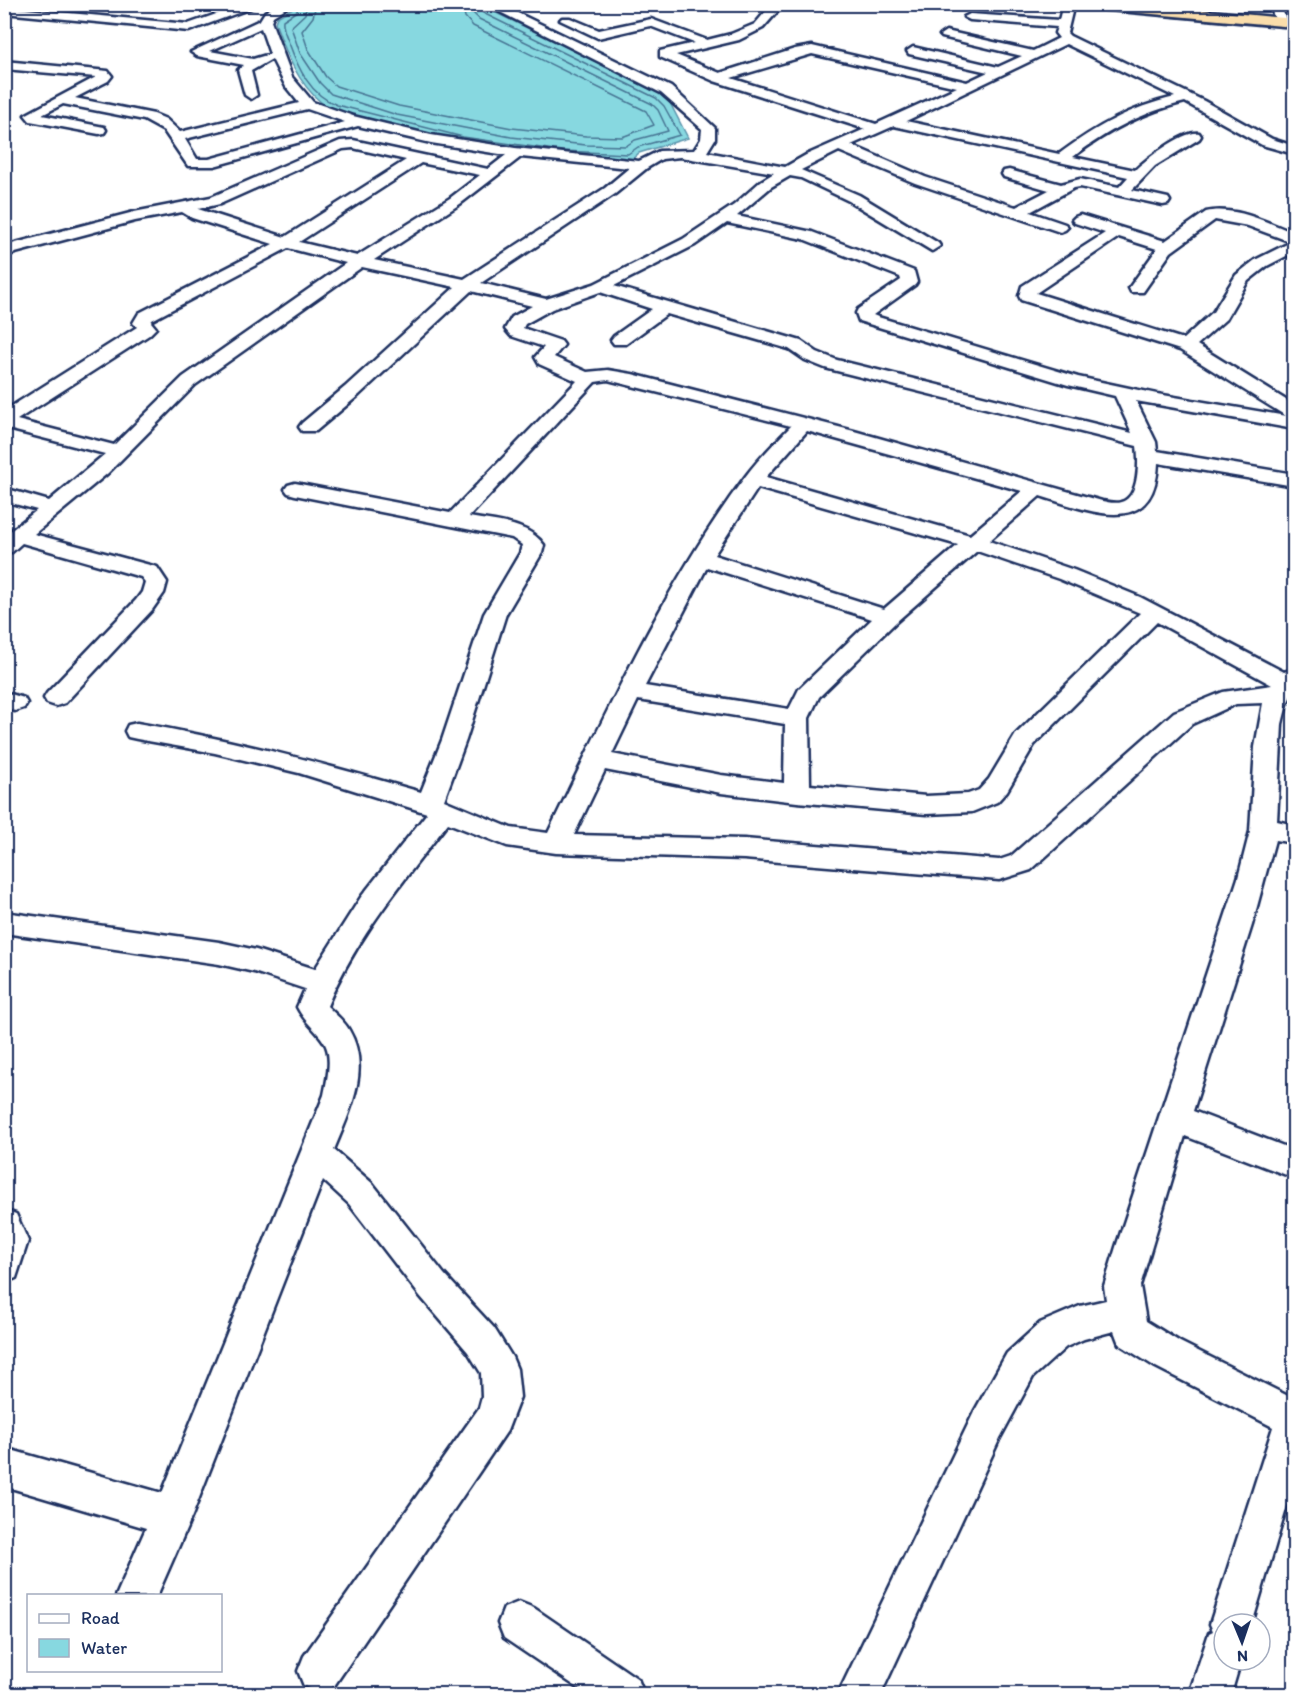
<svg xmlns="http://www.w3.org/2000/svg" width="1299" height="1699" viewBox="0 0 1299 1699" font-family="Itim,sans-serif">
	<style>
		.water { fill: #87d8e0; stroke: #5c94ac; stroke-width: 1.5 }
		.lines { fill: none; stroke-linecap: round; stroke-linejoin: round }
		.shore { stroke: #467392; stroke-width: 1.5 }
		.minor-casing { stroke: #1b2f5e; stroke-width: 5 }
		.trunk-casing { stroke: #1b2f5e; stroke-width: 5 }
		.minor { fill: #fff; fill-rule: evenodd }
		.trunk { fill: #faddab; fill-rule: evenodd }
	</style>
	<rect width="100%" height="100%" fill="#fff"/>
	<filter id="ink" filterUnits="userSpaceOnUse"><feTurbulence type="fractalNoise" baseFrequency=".0167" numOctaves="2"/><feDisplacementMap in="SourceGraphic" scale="12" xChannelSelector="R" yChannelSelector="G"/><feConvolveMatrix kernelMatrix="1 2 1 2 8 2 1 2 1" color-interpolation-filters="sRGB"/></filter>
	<g filter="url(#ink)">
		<!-- water -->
		<path class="water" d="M298,5H480L660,93L669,101L688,138L639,153L631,160C540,153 449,145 361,117C350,114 332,111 323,104C297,83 286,53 275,22L277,17Z"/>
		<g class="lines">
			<!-- shore -->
			<path class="shore" d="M299,4L297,11L283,20C282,28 286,35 289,43C298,68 310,95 337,105L463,137L562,151L628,154L638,147L680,135L664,106L656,98L483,13L479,4
				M307,4L305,14L291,27L300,53L320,83L331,94L397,115L511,137L586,145L626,146L635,140L668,131L658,110L652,104L479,19L473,13L471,4
				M316,4L313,17L302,31L308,49L326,77L336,86L399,106L512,128L586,136L622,137L654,125L646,111L473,26L465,17L462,4"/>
			<!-- minor casing -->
			<g class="minor-casing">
				<path id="minor" d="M245,4H262L189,31L4,13V7L188,24Z
					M278,4H292L273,16L271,21L292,77L313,102L353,116L431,135L515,148L639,161L659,151L694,150L701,139L702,129L661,93L484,4H499L671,87L715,128V139L707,152L785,167L806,155L865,129L714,81L660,57V51L694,43L650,26L598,38L560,20L562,18H570L599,30L651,19L707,40L731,34L755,24L772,4H784L763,28L739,40L676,55L720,73L795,49L812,46L967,82L988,72L909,54L907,51L913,47L998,67L1022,56L942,37L940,35L946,31L1033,51L1059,38L1055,33L1057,27L970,20L964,17L970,14L1059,20L1063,4H1074L1067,33L1070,36L1204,101L1272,139L1294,146V154L1262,145L1185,102C1143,112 1108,130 1073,157L1135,170C1146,159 1185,130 1199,133L1201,136L1199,139L1155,166L1132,190L1168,198L1170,201L1168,204L1163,205L1080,187L1074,188L1030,212L1065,224L1068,227L1065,230L1060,232L915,183L839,151L801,170L859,195L938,243L940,246L932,251L849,201L801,178L790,176L771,187L737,216L812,232L914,271L917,282L915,285L873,315L878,317L1078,377L1157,394L1286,416L1180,350L1021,300L1019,296L1022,286L1105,233L1075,223L1072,220L1075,217L1080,215L1165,241L1206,212C1234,205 1269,223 1294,233V252L1267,266L1248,281L1226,319L1197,345L1294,405V429L1136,401L1156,442L1157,451L1294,474V486L1158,463C1155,541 1087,510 1040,496L989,541L1074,570L1140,597L1284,672L1294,669V689L1287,704L1282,724L1277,821L1294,825V843L1275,840L1252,925L1193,1111L1294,1150V1178L1185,1136L1140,1286L1146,1321L1180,1342L1294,1399V1482L1252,1624H1224V1660H1241L1231,1694H1189L1209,1633L1213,1631L1210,1624L1273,1427L1154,1366L1119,1344L1114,1331L1084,1339L1066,1347L1033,1377L1000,1438L881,1694H838L974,1412L1007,1353L1040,1323L1080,1306L1106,1300L1104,1286L1116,1247L1238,878L1250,831L1255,747L1263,703L1236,704L1192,724L1031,870L999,880L744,859L556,853L507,846L448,823C404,881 356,937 327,1006C335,1014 344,1021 349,1030C372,1069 349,1113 334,1150L373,1184L444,1274L494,1328L512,1357L517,1369L520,1397L507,1431L334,1686L319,1692L304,1686L298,1671L304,1656L479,1408L482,1397L481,1373L468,1352L420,1296L349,1204L323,1180L192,1516L157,1596H116L146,1528L4,1486V1448L162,1493L324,1095C327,1080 333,1056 324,1042C316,1029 305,1023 297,1007L305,989L254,972L219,964L4,933V912L219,942L256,950L315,969L361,897L427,813L299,773L215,753L137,739L128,737L125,731L128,725L137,723C236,740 325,764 421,792L442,740L484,614L520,553L522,545L512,538L295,495L288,493L285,489L288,485L295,483L450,513L577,381L539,364L535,357L544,347L511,336L505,329L512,317L532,306L471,291L359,395L316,431H302L299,427L302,423L345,387L455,287L362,267L195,385L108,473L34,534L157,567L167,582L164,593L152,610L65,703L56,706L47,703L44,698L47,693L136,600L142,592L145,582L141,577L22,543L12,552L4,553V536L37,510L4,501V488L49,501L105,454L4,428V411L137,327L133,323L139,313L273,244L192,218L182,212L135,221L4,256V246L134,212L211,197L340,141L353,140L488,169L506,155L431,143L358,126L214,166H188L164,131L144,120L63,104L42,115L104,127L106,130L104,133L99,134L30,121L25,115L96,77L4,69V61L108,71L112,76L108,81L75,98L154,114L166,119L180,132L299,103L286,87L272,59L251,71L257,95L251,99L245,95L238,70L244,65L197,56L191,52L260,20L265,12ZM261,28L270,54L253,59L210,51ZM1066,44L1175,97C1131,107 1095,127 1059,154L906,121ZM812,54L957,87L876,124L731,78ZM307,109L345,122L209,159H197L185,139ZM894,126L1128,177L1119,187L1080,179L1061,184L1009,170L1004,171L1002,174L1004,177L1049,190L1016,207L925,177L851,145ZM353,148L406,160L285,237L198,209L220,204L343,149ZM521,157L629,168L605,188L464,279L374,260L460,204ZM680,157L774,173L761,181L734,205L683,239L594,284L546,299L481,283L615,194L647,168L662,159ZM421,163L480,175L450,198L357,256L299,242ZM1215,220L1248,226L1291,242L1255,260L1236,275L1213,312L1183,339L1036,293L1119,237L1157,249L1129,288L1131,292H1143L1171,252ZM727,223L803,239L900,277L901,280L858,309L856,313L859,321L1068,385L1115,396L1132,433L837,360L817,352L801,341L614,286L695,245ZM288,248L346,263L183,377L114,445L17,420L149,335L156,328L151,322L152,320ZM600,292L652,309L614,336L611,340L614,344H626L667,314L789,349L805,360L825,368L1137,446C1139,460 1140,497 1121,502C1115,504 1107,502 1102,501L854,431L632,374L608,370L587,372L554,357L564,345L561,341L523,328L525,324L552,309ZM608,380L791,426C775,443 758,459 745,477C664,586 607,712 548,833L511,828L444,800L466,740L506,614L542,553L544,545C528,522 495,522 469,517L595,382ZM807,431L1022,491L970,535L766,477ZM758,488L958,545L884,609L714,555ZM977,551L1059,579L1140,613L1016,734L989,779L979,790L968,794L926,796L810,785L809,718L819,697L896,622ZM707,567L872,619L799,689L789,709L645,686ZM1157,622L1272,685L1223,692L1174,712L1011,856L999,860L744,839L574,835L605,770L721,793L797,802L926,814L972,812L997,802L1007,791L1034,745ZM638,700L785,724L784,783L721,775L612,754Z
					M1269,4H1280L1287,22L1285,24H1277Z
					M4,692L24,698L27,703L24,708L15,711L4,708Z
					M4,1210L16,1214L28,1241L16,1278L4,1283Z
					M519,1602L534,1608L638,1679L644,1694H587L504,1638L498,1623L504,1608Z"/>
			</g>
			<!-- trunk casing -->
			<g class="trunk-casing">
				<path id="trunk" d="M1081,4H1138L1294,19V27L1087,8Z"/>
			</g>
			<!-- minor -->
			<use href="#minor" class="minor"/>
			<!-- trunk -->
			<use href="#trunk" class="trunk"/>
		</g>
	</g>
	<!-- margin -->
	<rect width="1299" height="1699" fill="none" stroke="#fff" stroke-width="24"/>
	<rect x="12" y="12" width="1275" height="1675" fill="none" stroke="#1b2f5e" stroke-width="2" filter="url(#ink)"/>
	<!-- legend -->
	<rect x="27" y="1594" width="195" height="78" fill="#ffffff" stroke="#a4acbf" stroke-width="1.5"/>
	<rect x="39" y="1614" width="30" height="9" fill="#ffffff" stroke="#a4acbf" stroke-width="1.5"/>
	<text x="81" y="1624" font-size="18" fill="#1b2f5e">Road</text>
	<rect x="39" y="1639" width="30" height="18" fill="#87d8e0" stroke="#a4acbf" stroke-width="1.5"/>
	<text x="81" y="1654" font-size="18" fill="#1b2f5e">Water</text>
	<!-- north arrow -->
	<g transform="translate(1242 1642) rotate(178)"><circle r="28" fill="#ffffff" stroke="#a4acbf" stroke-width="1.5"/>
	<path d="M0-4.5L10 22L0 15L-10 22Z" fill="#1b2f5e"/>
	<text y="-9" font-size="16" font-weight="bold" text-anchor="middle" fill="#1b2f5e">N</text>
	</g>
</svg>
